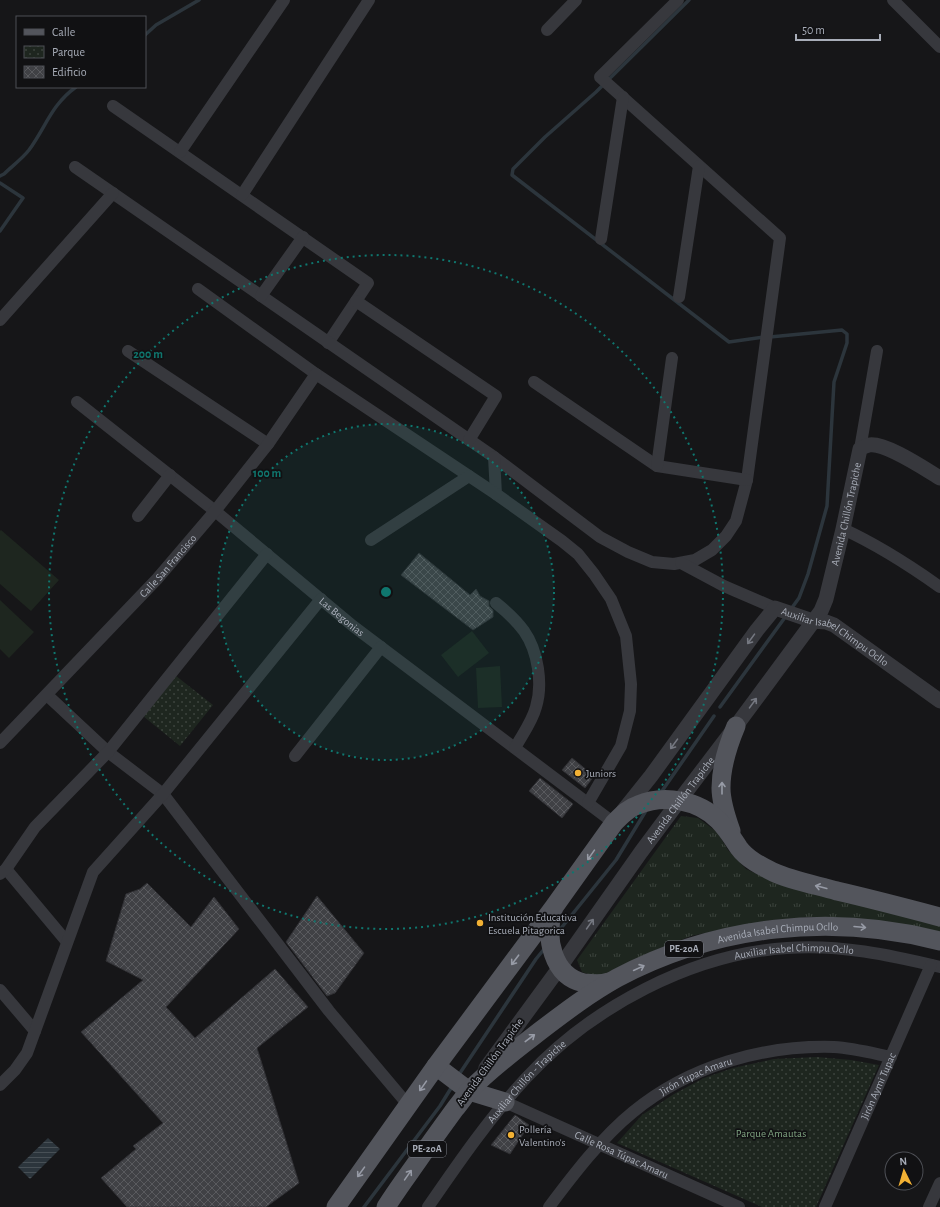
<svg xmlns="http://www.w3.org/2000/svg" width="940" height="1207" viewBox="0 0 940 1207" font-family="'Alegreya Sans',sans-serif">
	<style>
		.grass { fill: url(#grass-tufts) }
		.park { fill: url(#park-dots) }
		.pitch { fill: #1e261f }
		.water { fill: url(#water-rules) }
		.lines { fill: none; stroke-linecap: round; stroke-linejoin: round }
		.stream { stroke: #2c353c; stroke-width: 3.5 }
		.building { fill: url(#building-cross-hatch); stroke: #303034 }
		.minor { stroke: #37383d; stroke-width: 12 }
		.tertiary { stroke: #37383d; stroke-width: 15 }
		.primary { stroke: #53555c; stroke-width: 19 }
		.oneway { stroke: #757881 }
		.oneway2 { stroke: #979ba6 }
		.ring { fill: none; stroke: #0f766e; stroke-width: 2; stroke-dasharray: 2 4 }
		.poi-dot { fill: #f2b134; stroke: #111113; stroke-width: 1.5 }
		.labels { text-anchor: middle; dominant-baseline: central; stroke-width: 3.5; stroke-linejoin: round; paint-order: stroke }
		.shield { fill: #111113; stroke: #7b7e86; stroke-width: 1 }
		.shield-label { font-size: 10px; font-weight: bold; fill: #a8adb8 }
		.street-label { font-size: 11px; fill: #a8adb8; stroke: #111113 }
		.poi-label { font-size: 11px; fill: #a8adb8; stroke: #111113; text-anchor: start }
		.park-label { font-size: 11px; fill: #7fa381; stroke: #111113 }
		.centre { fill: #0f766e; stroke: #111113; stroke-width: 2 }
		.ring-label { font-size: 12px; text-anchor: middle; font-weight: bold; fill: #0f766e; stroke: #111113; stroke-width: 3.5; stroke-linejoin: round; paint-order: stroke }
	</style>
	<defs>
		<pattern id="grass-tufts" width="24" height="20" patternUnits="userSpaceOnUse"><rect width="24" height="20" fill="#1e261f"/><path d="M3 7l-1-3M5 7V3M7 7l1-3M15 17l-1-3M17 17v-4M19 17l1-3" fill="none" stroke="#3c433d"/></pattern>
		<pattern id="park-dots" width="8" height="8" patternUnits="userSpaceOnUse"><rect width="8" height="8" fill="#1e261f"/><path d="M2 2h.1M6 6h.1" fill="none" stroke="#3c433d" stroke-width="1.8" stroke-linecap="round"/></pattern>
		<pattern id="water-rules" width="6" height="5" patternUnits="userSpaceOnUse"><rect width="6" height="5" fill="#2c353c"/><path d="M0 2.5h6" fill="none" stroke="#485056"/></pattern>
		<pattern id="building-cross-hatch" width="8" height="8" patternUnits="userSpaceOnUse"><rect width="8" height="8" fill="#404145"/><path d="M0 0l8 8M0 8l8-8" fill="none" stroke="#595a5e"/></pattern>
	</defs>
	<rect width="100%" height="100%" fill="#161618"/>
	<!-- grass -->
	<path class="grass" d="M681,816L698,818L717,832L728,850L746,869L779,884L940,923V935L881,923L812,917L772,920L728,928L691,936L658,949L598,977L582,972L577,960Z"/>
	<!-- park -->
	<path class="park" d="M171,672L213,705L180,746L138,712Z
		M817,1057L851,1060L879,1065L816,1207H762L617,1143L642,1115L674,1094L704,1078L733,1068L774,1059Z"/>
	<!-- pitch -->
	<path class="pitch" d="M1,530L59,580L31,611L0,584V531Z
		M0,600L34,632L9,658L0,649Z
		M472,631L489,653L458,677L441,655Z
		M500,666L502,707L478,708L476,668Z"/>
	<!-- water -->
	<path class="water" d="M48,1138L60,1149L30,1179L18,1167Z"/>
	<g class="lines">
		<!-- stream -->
		<path class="stream" d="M689,0L596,92L545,137L513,169L512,175L729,342L764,337
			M145,35L156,25L199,0
			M0,176L4,174C12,166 22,159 29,150C46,127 51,105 76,87
			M0,183L23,198L0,231
			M770,337L842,330L847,334V343L834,382L827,506L808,574L799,598L791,609
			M720,707L786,616
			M662,791L714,716
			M558,932L616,860L647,809
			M458,1076L536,959L545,948
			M364,1207L440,1106L453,1085"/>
	</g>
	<!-- building -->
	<path class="building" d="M419,553L470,595L476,589L480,596L489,601V606L493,610V617L473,630L401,575Z
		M572,758L594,776L585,788L562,770Z
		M540,778L573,804L562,818L529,791Z
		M147,883L191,927L214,897L239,929L166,1007L195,1038L275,969L308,1007L257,1048L299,1183L266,1207H127L101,1178L136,1149L133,1146L163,1123L81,1032L143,980L106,961L126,894L140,889Z
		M317,896L364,953L335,993L327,996L286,942Z
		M515,1115L529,1125L510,1154L491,1145Z"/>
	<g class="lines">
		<!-- minor -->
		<g class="minor">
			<path d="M893,0L940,47"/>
			<path d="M547,30L576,0"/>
			<path d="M113,106L368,283L328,343"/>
			<path d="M180,152L284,0"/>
			<path d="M75,167L494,457L600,537L628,552L652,562L674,564L695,560L712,550L726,536L736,521L747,480L780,238L600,77L678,0"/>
			<path d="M242,195L369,0"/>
			<path d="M601,239L623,97"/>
			<path d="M198,289L316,374L469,476"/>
			<path d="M261,296L303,237"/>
			<path d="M679,297L699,166"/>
			<path d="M356,301L496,396L469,440"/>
			<path d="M0,320L113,193"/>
			<path d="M128,351L268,444"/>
			<path d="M534,382L657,466L747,480"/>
			<path id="s1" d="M77,402L215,511L353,626L614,823"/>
			<path d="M860,449L877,351"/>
			<path d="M494,457L496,494L562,541L578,554L594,574L611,599L626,636L631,684L630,711L621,746L588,803"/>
			<path d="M657,466L672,358"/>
			<path d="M138,516L170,475"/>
			<path d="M843,529C878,545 909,565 940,587"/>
			<path d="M371,540L469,476L496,494"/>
			<path d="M681,563L724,586L775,608"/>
			<path d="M496,603C506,611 516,620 524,631C538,651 543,684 536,707C532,722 522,735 515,748"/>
			<path d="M47,695L108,752L163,794L329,1011L409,1106"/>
			<path id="s2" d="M0,743L157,579L215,511L268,444L316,374"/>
			<path d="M295,756L381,647"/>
			<path d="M6,869L67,942"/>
			<path d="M0,874L6,869L35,827L108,752L267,554"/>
			<path d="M0,990L35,1031"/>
			<path d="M0,1085L15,1070L27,1053L93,872L163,794L321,599"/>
			<path id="s3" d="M505,1102L739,1207"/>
			<path id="s4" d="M428,1207C459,1162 490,1117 527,1077C592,1007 692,954 787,948C839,944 890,955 940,967"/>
			<path id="s5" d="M549,1207C573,1175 602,1137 633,1112C689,1066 762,1045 834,1047C853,1048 872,1053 891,1057"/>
			<path id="s6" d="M825,1207L931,965"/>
			<path d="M929,1207L940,1183"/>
		</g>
		<!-- tertiary -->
		<g class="tertiary">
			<path id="s7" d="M623,811L651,776L757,630L775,608L813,621L826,622L834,625L940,701"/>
			<path id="s8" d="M486,1068L560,967L641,852L679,801L736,726L821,611L826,599L843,529L860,449C863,447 866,446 869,445C885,442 925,469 940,478"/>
		</g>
		<!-- primary -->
		<g class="primary">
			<path d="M731,831C726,817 721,802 721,788C721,767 728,745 736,726"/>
			<path d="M553,911C545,937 552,976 584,983C592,984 601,985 609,982"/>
			<path d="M436,1066L469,1091L505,1102"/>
			<path d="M336,1207L436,1066L554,907L614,823C621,816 628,808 638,805C664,794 699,800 719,821C727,829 733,839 739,848C747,859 761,866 773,872C793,881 816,885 837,891C872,899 906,908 940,917"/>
			<path id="s9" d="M386,1207C398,1188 411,1171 424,1152C434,1138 444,1124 455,1109C460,1103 464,1097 469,1091C491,1068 516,1050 540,1031C565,1012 590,993 617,978C717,925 831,913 940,941"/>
		</g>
	</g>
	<!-- one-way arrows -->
	<defs><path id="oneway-shaft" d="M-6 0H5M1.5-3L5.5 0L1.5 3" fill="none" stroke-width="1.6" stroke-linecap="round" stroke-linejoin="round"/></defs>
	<g class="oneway">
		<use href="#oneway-shaft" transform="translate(751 639) rotate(126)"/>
		<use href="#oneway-shaft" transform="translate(753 703) rotate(-54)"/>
		<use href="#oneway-shaft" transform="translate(674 744) rotate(126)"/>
		<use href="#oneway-shaft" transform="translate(590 924) rotate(-55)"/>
	</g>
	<g class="oneway2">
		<use href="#oneway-shaft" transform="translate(722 788) rotate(-90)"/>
		<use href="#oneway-shaft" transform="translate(591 855) rotate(125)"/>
		<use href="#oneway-shaft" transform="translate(821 887) rotate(-166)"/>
		<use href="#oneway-shaft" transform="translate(860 927) rotate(5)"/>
		<use href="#oneway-shaft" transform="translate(515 960) rotate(127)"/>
		<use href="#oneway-shaft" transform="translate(639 968) rotate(-25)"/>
		<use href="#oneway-shaft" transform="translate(530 1038) rotate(-37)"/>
		<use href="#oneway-shaft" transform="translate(423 1086) rotate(125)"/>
		<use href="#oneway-shaft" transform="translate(361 1172) rotate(126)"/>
		<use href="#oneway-shaft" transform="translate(408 1175) rotate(-55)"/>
	</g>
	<!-- distance rings -->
	<circle cx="386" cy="592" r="168" fill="#0f766e" fill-opacity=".12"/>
	<g class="ring">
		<circle cx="386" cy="592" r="168"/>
		<circle cx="386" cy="592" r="337"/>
	</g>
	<!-- markers -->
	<g class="poi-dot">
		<circle cx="578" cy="773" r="4"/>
		<circle cx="480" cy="923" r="4"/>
		<circle cx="511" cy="1135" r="4"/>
	</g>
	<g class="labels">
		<!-- shield labels -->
		<g class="shield">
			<rect x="665" y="941" width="38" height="16" rx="3"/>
			<rect x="408" y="1141" width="38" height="16" rx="3"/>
		</g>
		<g class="shield-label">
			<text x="684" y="949">PE-20A</text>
			<text x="427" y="1149">PE-20A</text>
		</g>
		<!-- street labels -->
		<g class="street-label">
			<text stroke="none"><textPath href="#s8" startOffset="667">Avenida Chillón Trapiche</textPath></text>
			<text stroke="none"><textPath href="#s2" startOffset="244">Calle San Francisco</textPath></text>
			<text stroke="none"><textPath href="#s1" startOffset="341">Las Begonias</textPath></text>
			<text stroke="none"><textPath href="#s7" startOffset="321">Auxiliar Isabel Chimpu Ocllo</textPath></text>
			<text stroke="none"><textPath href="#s8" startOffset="331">Avenida Chillón Trapiche</textPath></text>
			<text stroke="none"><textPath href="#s9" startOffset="498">Avenida Isabel Chimpu Ocllo</textPath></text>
			<text stroke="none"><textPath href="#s4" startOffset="467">Auxiliar Isabel Chimpu Ocllo</textPath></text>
			<text transform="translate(490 1062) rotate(-54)">Avenida Chillón Trapiche</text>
			<text stroke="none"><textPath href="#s5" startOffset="200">Jirón Tupac Amaru</textPath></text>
			<text stroke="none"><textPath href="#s4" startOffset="160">Auxiliar Chillón - Trapiche</textPath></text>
			<text stroke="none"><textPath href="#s6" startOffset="132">Jirón Aymi Tupac</textPath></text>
			<text stroke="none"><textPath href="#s3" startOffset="128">Calle Rosa Túpac Amaru</textPath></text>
		</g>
		<!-- poi labels -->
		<g class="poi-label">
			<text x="586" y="773">Juniors</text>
			<text x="488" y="917">Institución Educativa<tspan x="488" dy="13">Escuela Pitagorica</tspan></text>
			<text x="519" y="1129">Pollería<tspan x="519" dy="13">Valentino's</tspan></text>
		</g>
		<!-- park labels -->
		<g class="park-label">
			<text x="771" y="1133">Parque Amautas</text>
		</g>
	</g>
	<circle cx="386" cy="592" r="6" class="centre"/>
	<g class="ring-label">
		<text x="148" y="358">200 m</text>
		<text x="267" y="477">100 m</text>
	</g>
	<!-- legend -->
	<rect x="16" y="16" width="130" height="72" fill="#111113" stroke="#4d4f55"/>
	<rect x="24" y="29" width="20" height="6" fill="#53555c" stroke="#4d4f55"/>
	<text x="52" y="36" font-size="12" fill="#a8adb8">Calle</text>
	<rect x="24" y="46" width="20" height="12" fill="url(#park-dots)" stroke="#4d4f55"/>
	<text x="52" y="56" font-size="12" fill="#a8adb8">Parque</text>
	<rect x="24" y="66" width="20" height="12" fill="url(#building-cross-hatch)" stroke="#4d4f55"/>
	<text x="52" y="76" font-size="12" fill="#a8adb8">Edificio</text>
	<!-- north arrow -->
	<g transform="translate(904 1171) rotate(355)"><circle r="19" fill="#111113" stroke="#4d4f55"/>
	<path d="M0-3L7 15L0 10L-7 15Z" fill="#f2b134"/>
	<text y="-6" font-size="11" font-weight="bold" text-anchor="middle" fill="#a8adb8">N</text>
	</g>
	<!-- scale -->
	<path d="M796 34v6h84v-6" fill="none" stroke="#a8adb8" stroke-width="2"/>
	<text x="802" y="34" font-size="12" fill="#a8adb8" stroke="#111113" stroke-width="3" paint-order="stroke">50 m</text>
</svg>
